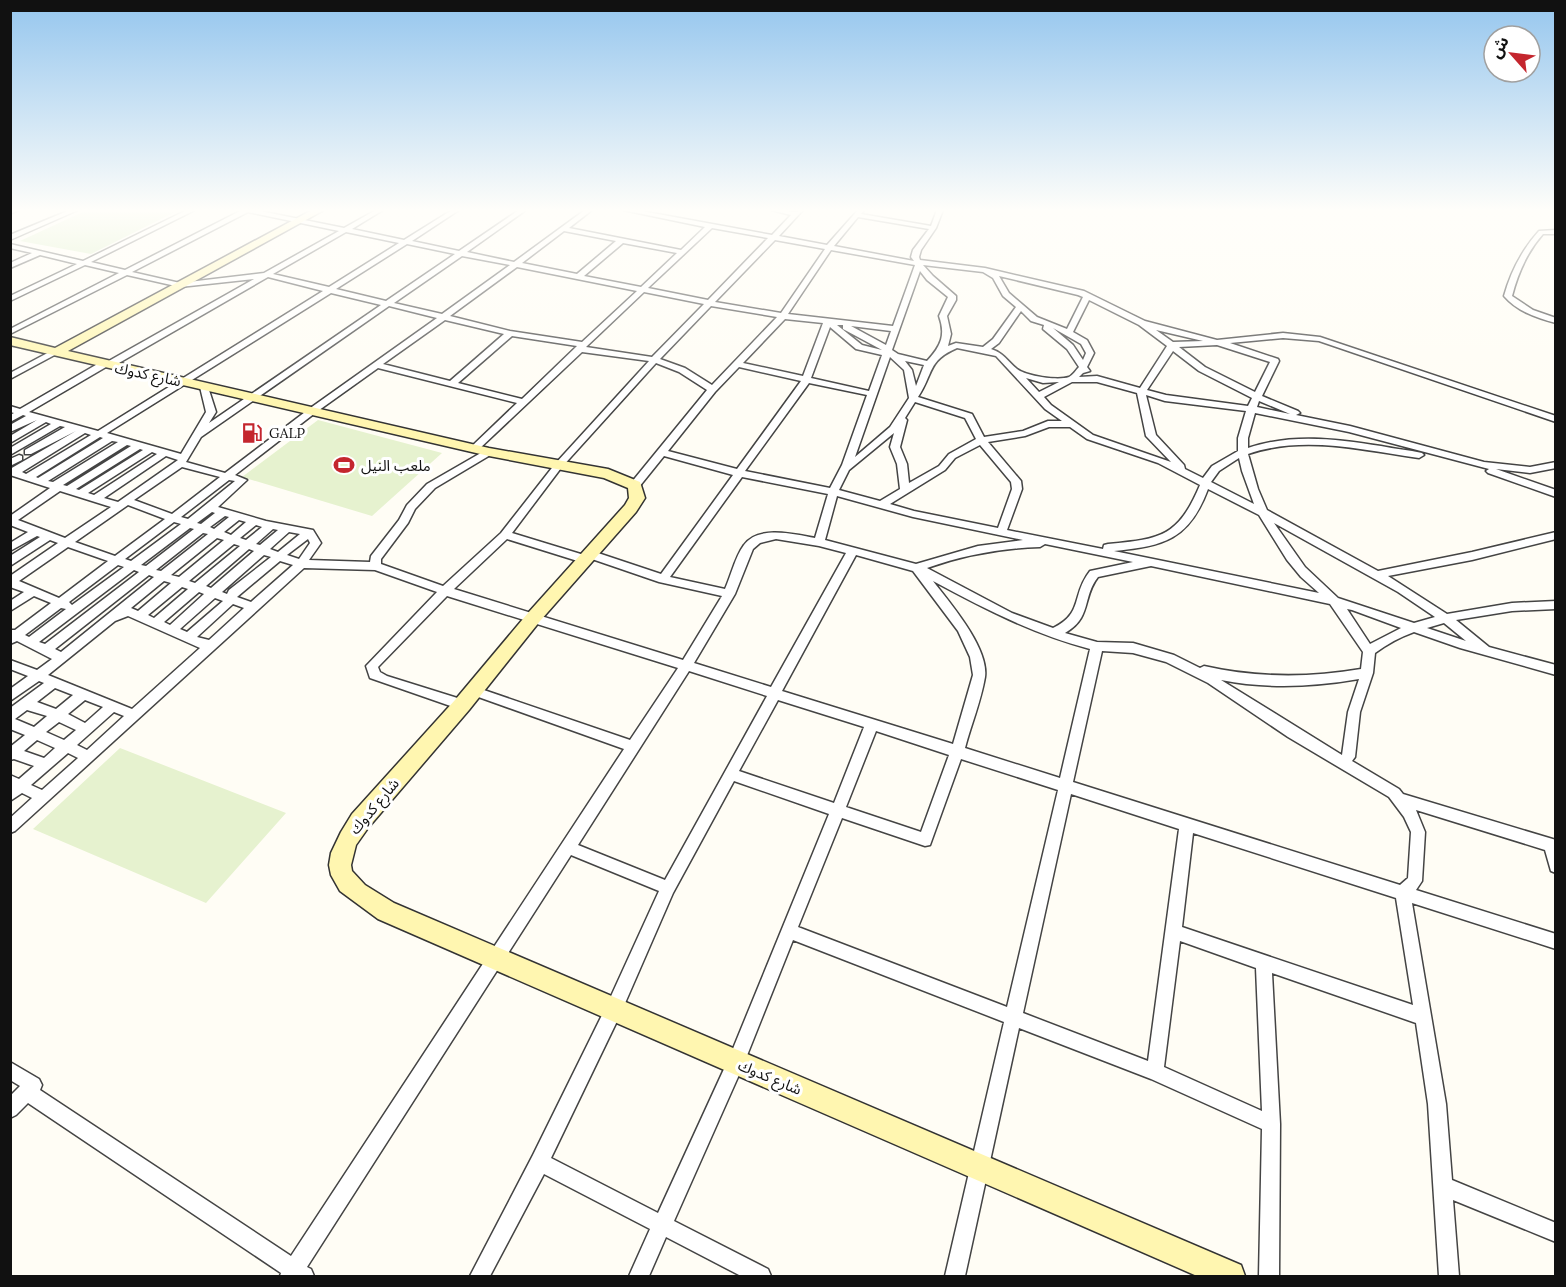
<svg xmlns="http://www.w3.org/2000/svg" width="1566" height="1287" viewBox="0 0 1566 1287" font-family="Lora,'Noto Sans Arabic',serif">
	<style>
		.green { fill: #d5ebbd }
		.pitch { fill: #e6f2cf }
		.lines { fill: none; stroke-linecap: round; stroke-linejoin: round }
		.street-casing { stroke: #444; stroke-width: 3 }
		.secondary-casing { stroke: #333; stroke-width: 3 }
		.street { fill: #fff; fill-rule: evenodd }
		.secondary { fill: #fff6b0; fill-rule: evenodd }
		.labels { text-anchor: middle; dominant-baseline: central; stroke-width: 6; stroke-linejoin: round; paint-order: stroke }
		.far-poi-label { font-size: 14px; fill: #111; stroke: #fff; text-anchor: start }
		.street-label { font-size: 15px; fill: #111; stroke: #fff }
		.poi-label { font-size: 15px; fill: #111; stroke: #fff; text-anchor: start }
	</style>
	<rect width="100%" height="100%" fill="#fffdf5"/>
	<!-- green -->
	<path class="green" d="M87,210H179L91,254L20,241Z"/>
	<!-- pitch -->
	<path class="pitch" d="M318,420L442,453L372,516L242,477Z
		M120,748L286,813L206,903L33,829Z"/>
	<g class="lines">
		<!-- street casing -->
		<g class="street-casing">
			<path id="street" d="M10,210H19L10,214Z
				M70,210H78L10,240V235Z
				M187,210H195L91,262L125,270L242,210H255L344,228L376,210H383L352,229L404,240L452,210H459L412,241L459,251L519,210H526L467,252L514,262L585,210H592L569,228L681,250L705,227L623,210H636L772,235L791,215L771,210L795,212L803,210L779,236L827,245L858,210H864L861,214L931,226L937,210H943L936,228L921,250L919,257L920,260L985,268L1084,291L1145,321L1217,340L1283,333L1320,337L1556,416V422L1319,341L1283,338L1230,343L1278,359L1279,361L1262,396L1298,411L1300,413L1296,415L1350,426L1484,462L1530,467L1556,462V468L1530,473L1496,469L1556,490V497L1488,473L1486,471L1489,469L1349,432L1255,413L1248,438V448C1292,433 1336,439 1381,446C1395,449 1409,450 1422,453L1424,455L1419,458C1362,450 1304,435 1248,454L1258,489L1267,510L1378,571L1472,552L1556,532V539L1472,560L1388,576L1447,614L1512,603L1556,601V609L1512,611L1456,620L1489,647L1556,665V675L1460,648L1414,632C1400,637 1387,644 1375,653L1373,673L1360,712L1355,757L1352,761L1399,789L1403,794L1556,840V873L1551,871L1545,850L1416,810L1425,832L1422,881L1416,890L1556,934V949L1412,903L1446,1104L1452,1180L1556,1223V1242L1453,1200L1459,1276H1439L1428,1104L1416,1023L1272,973L1280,1124L1279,1276H1259L1262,1129L1151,1079L1019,1028L965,1276H945L1004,1022L793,940L742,1068L674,1221L768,1269L771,1276H741L666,1237L649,1276H629L650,1229L544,1174L490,1276H470L533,1155L607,1005L659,891L571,855L307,1267L311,1269L314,1276H280L281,1273L28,1103L16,1115L10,1118V1096L20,1086L10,1080V1062L39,1079L42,1085L40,1090L291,1256L624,749L470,694L468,691L470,688H478L630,740L678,668L447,596L378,667L380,672L387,676L467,701L468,705L467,709L462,710L370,678L366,666L437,592L375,570L304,568L15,831L10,833V818L32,798L22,793L10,801V775L19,779L34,766L14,759L10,760V747L25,735L10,729V708L44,683L39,681L10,701V689L28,676L10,669V660L37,670L52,659L17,641L10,644V630H15L51,603L34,596L10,611V601L24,592L10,587V576L58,543L50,540L10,566V556L40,537L37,536L10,551V543L28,532L10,525V516L50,488L10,475V469L76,431L31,454H25V450L65,427L60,426L10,455V448L51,424L46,422L10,443V436L37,420L10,432V425L26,416L23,415L10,422V415L14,413L10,412V406L20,409L101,362H107L254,279L180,287L127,275L10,334V329L119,273L85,265L10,301V296L77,264L40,255L10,268V263L32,253L10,248V244L83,261ZM248,212L339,231L264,273L180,283L132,272ZM858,217L929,229L913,250L911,257L914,261L834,246ZM712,228L768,238L708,300L648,288ZM564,231L616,241L577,274L522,263ZM346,232L399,243L329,287L273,274ZM775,240L825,249L781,313L715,302ZM623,243L677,253L641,287L584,276ZM407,244L455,254L386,301L336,289ZM831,250L915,265L893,326L788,314ZM462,256L510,265L442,314L394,303ZM923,265L983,272L993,278L1003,296L1016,307L993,339L983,347L956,343L948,346L951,334L947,316L956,300V296L933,276ZM517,267L637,291L582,342L510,331L450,316ZM920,271L927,280L948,297L939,316C946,335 941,346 927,361L898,354L892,350ZM999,276L1078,295L1083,297L1067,329L1037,317L1009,293ZM268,277L323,291L98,431L29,412L106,367H112ZM644,292L704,304L652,357L586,347ZM331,293L381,305L209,423L216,412L208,387L204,384L201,385L200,387L206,412L181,454L107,433ZM1089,300L1139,325L1167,346L1140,388L1097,376L1079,377L1083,373L1090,371L1087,367L1094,353L1087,340L1073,332ZM389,306L437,318L309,409L225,473L186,462L201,437ZM711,306L777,317L712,385L685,368L660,359ZM1021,311L1031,321L1044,325L1043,329L1067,349L1079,367C1076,370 1073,375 1069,377C1058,381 1026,376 1017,369C1007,361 1004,353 991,349L999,343ZM785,319L823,323L803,376L743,363ZM445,320L504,334L450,381L383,364ZM837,325H843V329L882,350L862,345ZM851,326L891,331L886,345ZM830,327L856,349L882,355L869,391L811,378ZM1053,328L1081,344L1086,353L1083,360L1073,345ZM1156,330L1203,341L1173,342ZM512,336L577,346L522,399L458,383ZM1217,345L1270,362L1255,392L1205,367L1179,347ZM957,348L996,356L1045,409L1062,421H1048L1023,431L984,437L972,414L918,397C934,373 927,361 957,348ZM1173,351L1199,371L1252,398L1248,406L1166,395L1147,390ZM582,352L649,361L555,464L501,533L443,586L381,564V559L408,523L415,509L435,488L492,454V450H486L427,484L407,505L399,520L371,556L370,562L309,560L321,543L313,530L266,521L218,507L247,480L235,475L315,413L378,368L517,403L472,446L470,448L475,451L478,450ZM890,357L904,370L909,398L890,427L855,457ZM905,361L924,365L916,386L912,370ZM656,363L679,372L707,390L631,483V487H639L664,456L733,475L661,574L589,550L585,551L584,555L512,533L561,468ZM739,367L801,381L737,469L668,451L715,392ZM1026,378L1043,383L1059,382L1039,392ZM1072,382H1097L1137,393L1146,436L1171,462L1093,435L1051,405L1044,397ZM809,383L867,395L842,465L830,488L745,471ZM1146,395L1165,401L1246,411L1238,438V451L1212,466L1203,478L1185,469L1184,465L1156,435ZM1259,401L1290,414L1257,407ZM915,402L965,418L976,439L949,454L939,466L909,483L907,464L900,447L907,420L905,418ZM1049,427H1070L1087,439L1158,463L1200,485C1178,537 1161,539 1108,544L1104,545L1103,549L1007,530L1022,489L1021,481L988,442L1025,436ZM85,433L91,435L26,474L22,472ZM894,433L890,447L897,464L900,489L880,501L839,490L849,470ZM100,437L103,438L38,478L36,477ZM112,441L118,442L53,482L48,481ZM127,445L131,446L67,486L63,485ZM980,445L1011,482L1012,489L998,528L914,511L890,504L945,470L955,458ZM140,449L143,450L79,490L76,489ZM152,452L157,454L94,495L88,493ZM166,456L178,460L118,502L104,498ZM1239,458L1242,471L1254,504L1211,482L1219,471ZM182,467L220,477L172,514L134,500ZM742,477L828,494L815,538C794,534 758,525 744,545C735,557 731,576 725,589L670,577ZM229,480L235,481L188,519L181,517ZM1208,489L1259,515L1287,560L1301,577L1319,593L1114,551C1164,546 1189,540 1208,489ZM60,491L111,507L65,538L18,520ZM837,496L913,517L1023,540L978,546L916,564L825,540ZM128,505L165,519L115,556L75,542ZM212,512L215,513L201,524L197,523ZM225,516L229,517L214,529L210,527ZM239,520L246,522L231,535L224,532ZM174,522L181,524L131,561L125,559ZM1274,523L1398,592L1435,617L1414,623L1338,598L1305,567ZM256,525L262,527L246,540L240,538ZM190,528L194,529L146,566L141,565ZM273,529L278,530L260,545L256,544ZM289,532L300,534L278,552L270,549ZM203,533L208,534L161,571L156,570ZM217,538L224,540L179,577L171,575ZM308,539L310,543L299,559L287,555ZM507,539L584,563L588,562L589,558L659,582L722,596L683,660L454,589ZM776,539L819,546L846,553L771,687L694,663L735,594L753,549L760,543ZM234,544L240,546L195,583L189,581ZM1045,544L1133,562L1090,571C1071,595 1084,613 1053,628L1012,613L927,568C964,555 1001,548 1040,547ZM68,547L108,561L59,598L19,581ZM249,549L254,551L211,588L206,586ZM264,555L271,557L229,590L227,594L222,592ZM856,555L913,571L958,631L970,657L973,675L953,744L782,691ZM280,561L293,565L251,602L237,597ZM118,565L124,567L72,605L69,602ZM1151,566L1330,604L1363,652L1361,669C1308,678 1257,678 1204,666L1200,668L1174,655L1133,643L1097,642L1065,633C1092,618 1082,597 1098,577ZM134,570L139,572L45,644L39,642ZM149,575L154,577L61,652L55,649ZM164,581L171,583L138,611L131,608ZM933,581C985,609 1033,634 1090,649L1060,778L965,748C971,725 981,701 985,677C989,648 950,603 933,581ZM182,587L188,589L154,618L148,615ZM199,592L204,594L170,625L164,622ZM215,598L223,601L187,632L180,629ZM233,604L244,608L209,640L197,637ZM61,608L66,609L29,637L25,635ZM1347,609L1352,610L1401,628L1370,644ZM128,616L200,648L132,709L48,675L115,621ZM1444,623L1466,641L1427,628ZM1102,651L1133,653L1166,662L1208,683L1288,737L1389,797L1404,817L1411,832L1408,878L1400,885L1073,782ZM689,671L767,696L665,880L578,845ZM1359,679L1348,712L1342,755L1221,680C1266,689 1313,687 1359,679ZM55,688L73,695L56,709L37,702ZM85,700L103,707L85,723L68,714ZM778,700L864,727L834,803L739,771ZM27,710L47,716L34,727L15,719ZM114,712L124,716L87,750L77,745ZM59,722L76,730L64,740L46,732ZM876,731L949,755L921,832L846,807ZM37,740L55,748L44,758L24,751ZM68,753L78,758L42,790L31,785ZM961,759L1058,790L1007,1007L798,927L842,818L925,846L930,845ZM734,781L829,814L730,1056L658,1213L551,1158L619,1017L673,893ZM1071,794L1179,829L1148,1061L1023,1013ZM1193,833L1396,898L1413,1005L1182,927ZM1180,941L1256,968L1262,1111L1164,1067Z
				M1556,230V234H1543C1527,252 1518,273 1512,296L1533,310L1556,318V323C1536,318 1517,311 1504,296C1511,271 1522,250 1539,231Z
				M55,349L62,351L10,379V373Z
				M19,455L22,456V460L10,466V459Z"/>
		</g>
		<!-- secondary casing -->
		<g class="secondary-casing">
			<path id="secondary" d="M312,210H324L68,351L489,448L608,469L640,482L645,498L636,512L540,621L469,710L368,828L356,845L351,865L352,871L365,885L394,903L1241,1265L1245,1276H1197L378,919L340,891L331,875L329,865L331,853L341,832L352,814L455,700L528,613L625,505L629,498L628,488L604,478L489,456L10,345V337L55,348Z"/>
		</g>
		<!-- street -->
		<use href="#street" class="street"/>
		<!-- secondary -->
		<use href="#secondary" class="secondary"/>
	</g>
	<!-- sky -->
	<linearGradient id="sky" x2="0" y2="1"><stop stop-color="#95c6ee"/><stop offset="0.54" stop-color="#fffefa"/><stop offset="1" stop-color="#fffefa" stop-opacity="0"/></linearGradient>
	<rect width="1566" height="390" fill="url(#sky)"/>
	<!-- icons -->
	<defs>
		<g id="fuel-bare" transform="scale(1.62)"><path d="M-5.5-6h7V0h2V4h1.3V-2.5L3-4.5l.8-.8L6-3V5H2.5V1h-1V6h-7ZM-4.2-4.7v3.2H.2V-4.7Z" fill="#c4262e" stroke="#fff" stroke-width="2.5" paint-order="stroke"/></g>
		<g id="stadium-bare" transform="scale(1.62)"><path d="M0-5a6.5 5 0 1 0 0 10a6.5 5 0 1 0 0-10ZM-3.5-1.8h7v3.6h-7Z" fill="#c4262e" stroke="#fff" stroke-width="2.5" paint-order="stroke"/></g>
	</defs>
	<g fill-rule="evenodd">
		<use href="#fuel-bare" x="252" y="433"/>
		<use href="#stadium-bare" x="344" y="465"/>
	</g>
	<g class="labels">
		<!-- far-poi labels -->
		<g class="far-poi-label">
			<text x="269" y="433">GALP</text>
		</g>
		<!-- street labels -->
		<g class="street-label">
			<text transform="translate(148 374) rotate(12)">شارع كدوك</text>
			<text transform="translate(374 806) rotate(-50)">شارع كدوك</text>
			<text transform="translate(770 1077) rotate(23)">شارع كدوك</text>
		</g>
		<!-- poi labels -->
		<g class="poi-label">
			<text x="361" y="465">ملعب النيل</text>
		</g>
	</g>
	<!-- border -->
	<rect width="1566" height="1287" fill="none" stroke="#111111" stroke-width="24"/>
	<!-- north arrow -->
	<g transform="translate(1512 54) rotate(298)"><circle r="28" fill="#ffffff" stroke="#a0a0a0" stroke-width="1.5"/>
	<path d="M0-4.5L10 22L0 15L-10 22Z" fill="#c4262e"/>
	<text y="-9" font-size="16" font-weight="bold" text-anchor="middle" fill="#111111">ش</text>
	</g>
</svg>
